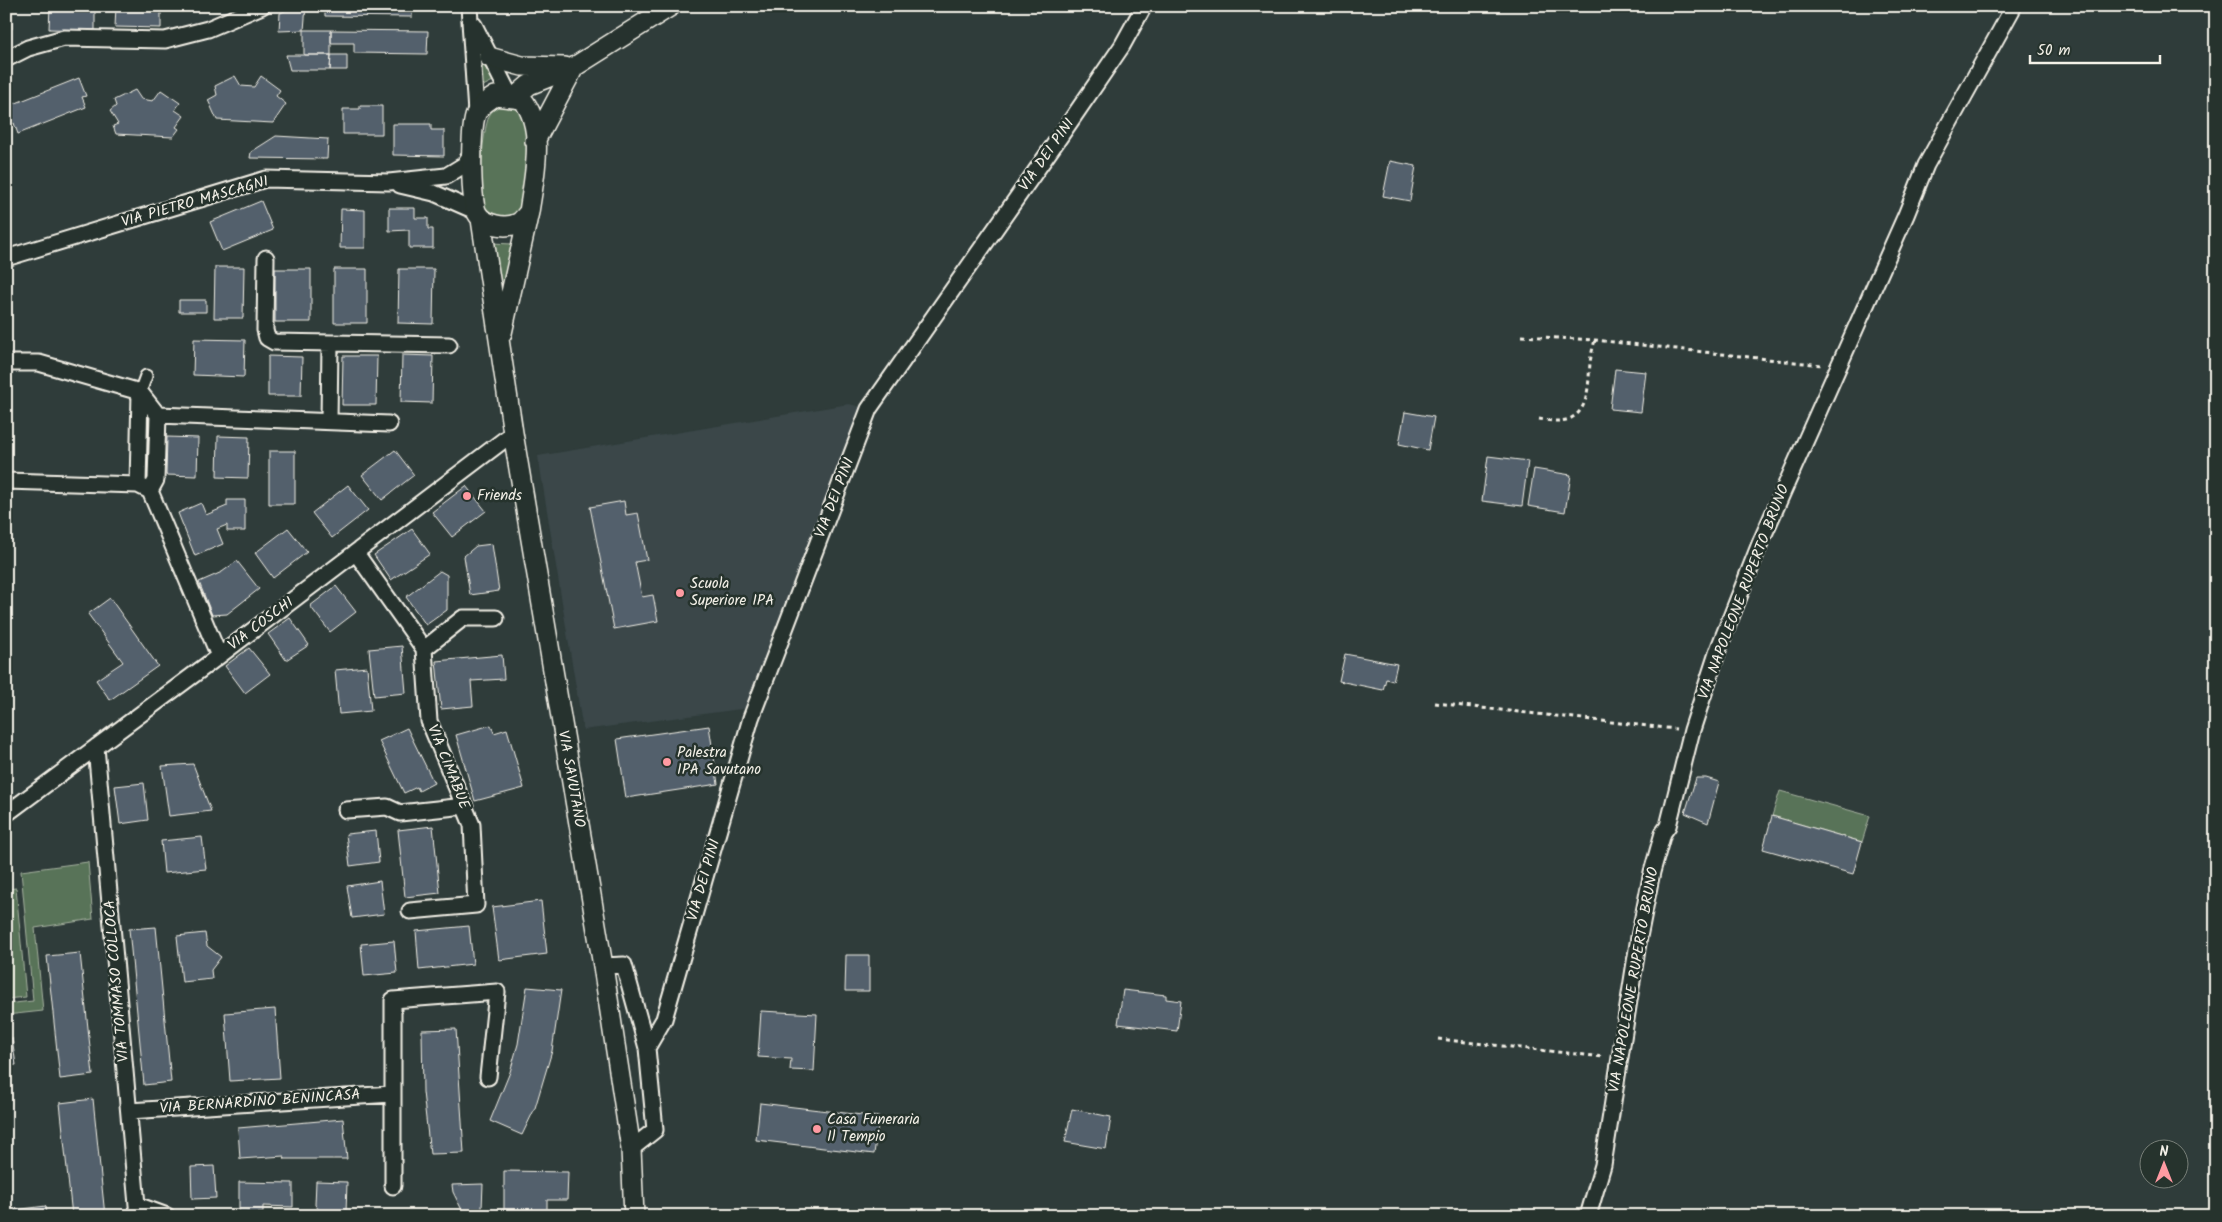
<svg xmlns="http://www.w3.org/2000/svg" width="2222" height="1222" viewBox="0 0 2222 1222" font-family="Kalam,sans-serif">
	<style>
		.built { fill: #3a4749 }
		.green { fill: #597359; stroke: #a6b2a0 }
		.building { fill: #52606c; stroke: #f4f1e8 }
		.lines { fill: none; stroke-linecap: round; stroke-linejoin: round }
		.pedestrian-casing { stroke: #f4f1e8; stroke-width: 15 }
		.minor-casing { stroke: #f4f1e8; stroke-width: 19 }
		.tertiary-casing { stroke: #f4f1e8; stroke-width: 22 }
		.path { stroke: #f4f1e8; stroke-width: 3; stroke-dasharray: 4 4; stroke-linecap: butt }
		.pedestrian { stroke: #26332d; stroke-width: 11 }
		.minor { stroke: #26332d; stroke-width: 15 }
		.tertiary { stroke: #26332d; stroke-width: 19 }
		.poi-dot { fill: #ff9aa2; stroke: #26332d; stroke-width: 2 }
		.labels { text-anchor: middle; dominant-baseline: central; stroke-width: 5; stroke-linejoin: round; paint-order: stroke }
		.street-label { font-size: 15px; fill: #f4f1e8; stroke: #26332d }
		.poi-label { font-size: 15px; fill: #f4f1e8; stroke: #26332d; text-anchor: start }
	</style>
	<rect width="100%" height="100%" fill="#2f3c3a"/>
	<filter id="ink" filterUnits="userSpaceOnUse"><feTurbulence type="fractalNoise" baseFrequency=".02" numOctaves="2"/><feDisplacementMap in="SourceGraphic" scale="10" xChannelSelector="R" yChannelSelector="G"/><feConvolveMatrix kernelMatrix="1 2 1 2 8 2 1 2 1" color-interpolation-filters="sRGB"/></filter>
	<g filter="url(#ink)">
		<!-- built -->
		<path class="built" d="M849,404L869,409L756,707L583,730L538,456Z"/>
		<!-- green -->
		<path class="green" d="M477,64L483,65L492,77L493,81L477,89Z
			M499,104C510,104 519,106 524,117C530,129 525,197 519,209C515,215 507,219 500,218C493,217 485,210 483,204C479,185 482,133 489,116C491,111 496,108 499,104Z
			M492,243L512,244L502,292H499Z
			M1780,791L1870,816L1862,842L1772,816Z
			M88,862L93,919L35,928L43,1011L6,1015V1004L33,1001L21,871Z
			M16,888L26,997L6,999V889Z"/>
		<!-- building -->
		<path class="building" d="M6,6H12V29H6Z
			M50,6H95V30L49,29Z
			M116,6H161V28L115,27Z
			M296,6H306L304,30L279,31L280,13Z
			M325,6H412V17L325,16Z
			M304,30H331V55H304Z
			M331,30L428,31L427,54L354,53V43H331Z
			M286,55H331L330,70H290Z
			M331,55H347V70H330Z
			M235,76L241,86L254,87L261,76L280,90L276,96L286,104L273,123L217,120L208,100L217,95L215,86Z
			M79,78L86,96L82,97L86,107L18,134L14,123L10,125L6,116V107Z
			M135,90L141,99L153,101L161,90L180,103L175,110L184,116L176,127L179,129L173,137L116,134L113,126L118,124L110,111L116,106L114,100Z
			M360,106H382V134H343V109H360Z
			M393,124H431V130H444V156L393,155Z
			M276,136L328,139L327,159L250,158L251,152Z
			M1390,161L1416,166L1410,201L1383,196Z
			M261,201L273,230L222,251L210,222Z
			M389,208H415V218H428V229H433V248H409V230L389,231Z
			M341,209L365,210V248H340Z
			M215,267H244L243,318H214Z
			M275,269H311V322H275Z
			M334,269H367V323H334Z
			M399,269H434L433,324L398,323Z
			M179,300H206V312H179Z
			M194,339L245,340L244,377L193,375Z
			M402,355L433,356L432,403L401,402Z
			M268,356L302,357L301,396H268Z
			M343,356H377L376,405H342Z
			M1615,369L1646,372L1641,412L1610,409Z
			M1405,412L1434,417L1428,450L1399,444Z
			M218,436L249,437L248,478L217,477Z
			M167,437L198,438L197,476L166,475Z
			M395,450L414,475L382,500L362,475Z
			M269,451H295V504H269Z
			M1488,456L1528,461L1522,506L1482,501Z
			M1534,469L1571,475L1565,512L1528,506Z
			M348,485L368,510L332,538L312,513Z
			M466,486L486,511L452,537L432,512Z
			M227,500H245V531H227V525L217,529L223,544L195,556L178,513L201,503L206,515L227,506Z
			M624,501L626,515L638,513L647,560L635,562L642,597L653,595L658,621L614,629L590,507Z
			M288,528L307,552L273,578L255,553Z
			M412,529L430,554L391,580L374,555Z
			M492,544L499,591L470,595L464,556L476,546Z
			M237,561L259,589L227,614L212,615L199,582L222,572Z
			M440,571L447,575V610L426,625L406,597Z
			M336,586L356,612L330,632L310,606Z
			M110,598L158,666L110,700L96,680L123,662L88,614Z
			M290,618L309,645L286,660L268,634Z
			M402,646L406,693L374,696L369,649Z
			M249,648L270,674L245,693L225,666Z
			M1345,654L1397,664L1393,681L1386,679L1383,690L1339,681Z
			M502,655L504,679L471,681L473,706L441,709L436,661Z
			M367,667L371,711L339,714L335,670Z
			M491,725L494,733L507,729L524,788L475,801L456,735Z
			M709,726L718,784L626,798L617,739Z
			M407,728L434,783L419,791L417,787L404,793L379,741Z
			M6,743L11,744L10,754H6Z
			M193,764L211,811L169,816L162,766Z
			M1696,778H1706L1719,782L1708,823L1685,813Z
			M144,783L148,820L120,824L115,786Z
			M1772,816L1862,842L1853,874L1763,849Z
			M433,826L440,893L405,897L398,830Z
			M376,831L379,862L350,866L346,834Z
			M202,837L206,869L164,873L161,841Z
			M380,881L384,914L352,918L347,886Z
			M541,901L547,954L499,960L492,907Z
			M469,926L473,964L419,970L416,931Z
			M156,927L171,1082L144,1085L129,929Z
			M205,933L207,946L221,957L211,970L212,979L182,982L177,936Z
			M394,941L397,973L364,976L361,944Z
			M80,953L93,1075L60,1079L47,956Z
			M846,955H869V991H845Z
			M527,987L561,990L552,1051L535,1108L522,1135L490,1121L510,1072L518,1044Z
			M1123,990L1166,995V999L1181,1001L1177,1031L1118,1024Z
			M275,1009L280,1078L230,1081L225,1013Z
			M761,1011L817,1014L814,1071L790,1070L791,1059L758,1057Z
			M456,1029L464,1153L430,1154L423,1092L422,1030Z
			M12,1038L16,1065L6,1066V1039Z
			M93,1099L105,1216H72L60,1103Z
			M760,1103L879,1117L874,1154L756,1140Z
			M1072,1109L1111,1117L1106,1149L1065,1142Z
			M343,1119L347,1159H285L284,1156L240,1159L238,1128Z
			M214,1166L216,1198L192,1199L191,1167Z
			M504,1171L568,1172L567,1200H547V1216H504Z
			M316,1181L347,1182L346,1213L321,1212L315,1205Z
			M239,1182L293,1183V1207L263,1206V1213H239Z
			M483,1184L482,1208L479,1213L471,1215L463,1212L453,1192L452,1185Z
			M46,1206L47,1216H6V1211Z"/>
		<g class="lines">
			<!-- pedestrian casing -->
			<g class="pedestrian-casing">
				<path id="pedestrian" d="M140,392L146,376"/>
			</g>
			<!-- minor casing -->
			<g class="minor-casing">
				<path id="minor" d="M469,6L476,113
					M474,25L510,96
					M6,59L28,48L64,38L165,40L208,29L262,6
					M400,185L434,193L475,211
					M6,258L266,179L389,182L446,176L464,165L472,153
					M266,258L265,330L267,338L274,342L449,345
					M6,363H39L140,392L158,415L389,424
					M329,421L330,343
					M6,481L138,485L150,491
					M138,485L140,392
					M150,491L219,656
					M150,491L156,480L158,415
					M356,553L424,649L429,721L472,825L476,905L410,911
					M424,649L463,618H496
					M96,747L138,1216
					M346,810L387,807L400,813L465,806
					M6,814L219,656L513,433
					M603,966L624,965L647,1048L655,1130L631,1149
					M647,1048L664,1019L751,718L869,409L1061,135L1122,46L1144,6
					M129,1111L392,1094
					M393,1186V1000L497,992L488,1077
					M137,1205L167,1216
					M1588,1216L1603,1165L1639,937L1652,872L1663,833L1668,826L1692,730L1718,650L1761,541L1906,215L1926,165L2014,6"/>
			</g>
			<!-- tertiary casing -->
			<g class="tertiary-casing">
				<path id="tertiary" d="M489,57L522,66L565,67
					M495,96L522,99C546,127 534,178 529,212C526,215 522,221 518,223C506,229 483,225 477,213C470,201 470,127 476,114C479,106 488,101 495,96Z
					M515,97L529,85L574,67L671,6
					M535,141L574,67
					M481,219L513,433L603,966L631,1149L634,1216
					M502,333L529,212"/>
			</g>
			<!-- path -->
			<path class="path" d="M1522,336L1595,340L1822,365
				M1539,419C1545,420 1552,421 1558,421C1590,420 1588,386 1590,363C1591,355 1593,347 1595,340
				M1435,703L1676,729
				M1438,1039L1604,1057"/>
			<!-- pedestrian -->
			<use href="#pedestrian" class="pedestrian"/>
			<!-- minor -->
			<use href="#minor" class="minor"/>
			<!-- tertiary -->
			<use href="#tertiary" class="tertiary"/>
		</g>
	</g>
	<!-- markers -->
	<g class="poi-dot">
		<circle cx="467" cy="496" r="5"/>
		<circle cx="680" cy="593" r="5"/>
		<circle cx="667" cy="762" r="5"/>
		<circle cx="817" cy="1129" r="5"/>
	</g>
	<g class="labels">
		<!-- street labels -->
		<g class="street-label">
			<text transform="translate(1047 155) rotate(-55)">VIA DEI PINI</text>
			<text transform="translate(195 202) rotate(-16)">VIA PIETRO MASCAGNI</text>
			<text transform="translate(835 498) rotate(-69)">VIA DEI PINI</text>
			<text transform="translate(1744 592) rotate(-69)">VIA NAPOLEONE RUPERTO BRUNO</text>
			<text transform="translate(261 624) rotate(-37)">VIA COSCHI</text>
			<text transform="translate(448 767) rotate(68)">VIA CIMABUE</text>
			<text transform="translate(571 779) rotate(80)">VIA SAVUTANO</text>
			<text transform="translate(704 880) rotate(-74)">VIA DEI PINI</text>
			<text transform="translate(1634 980) rotate(-80)">VIA NAPOLEONE RUPERTO BRUNO</text>
			<text transform="translate(117 981) rotate(-95)">VIA TOMMASO COLLOCA</text>
			<text transform="translate(260 1102) rotate(-4)">VIA BERNARDINO BENINCASA</text>
		</g>
		<!-- poi labels -->
		<g class="poi-label">
			<text x="477" y="496">Friends</text>
			<text x="690" y="584">Scuola<tspan x="690" dy="17">Superiore IPA</tspan></text>
			<text x="677" y="753">Palestra<tspan x="677" dy="17">IPA Savutano</tspan></text>
			<text x="827" y="1120">Casa Funeraria<tspan x="827" dy="17">Il Tempio</tspan></text>
		</g>
	</g>
	<!-- margin -->
	<rect width="2222" height="1222" fill="none" stroke="#26332d" stroke-width="25"/>
	<rect x="12" y="12" width="2197" height="1197" fill="none" stroke="#f4f1e8" stroke-width="2" filter="url(#ink)"/>
	<!-- north arrow -->
	<g transform="translate(2164 1164)"><circle r="24" fill="#26332d" stroke="#787f78"/>
	<path d="M0-4L9 19L0 12L-9 19Z" fill="#ff9aa2"/>
	<text y="-8" font-size="14" font-weight="bold" text-anchor="middle" fill="#f4f1e8">N</text>
	</g>
	<!-- scale -->
	<path d="M2030 55v8h130v-8" fill="none" stroke="#f4f1e8" stroke-width="2.5"/>
	<text x="2037" y="55" font-size="15" fill="#f4f1e8" stroke="#26332d" stroke-width="4" paint-order="stroke">50 m</text>
</svg>
